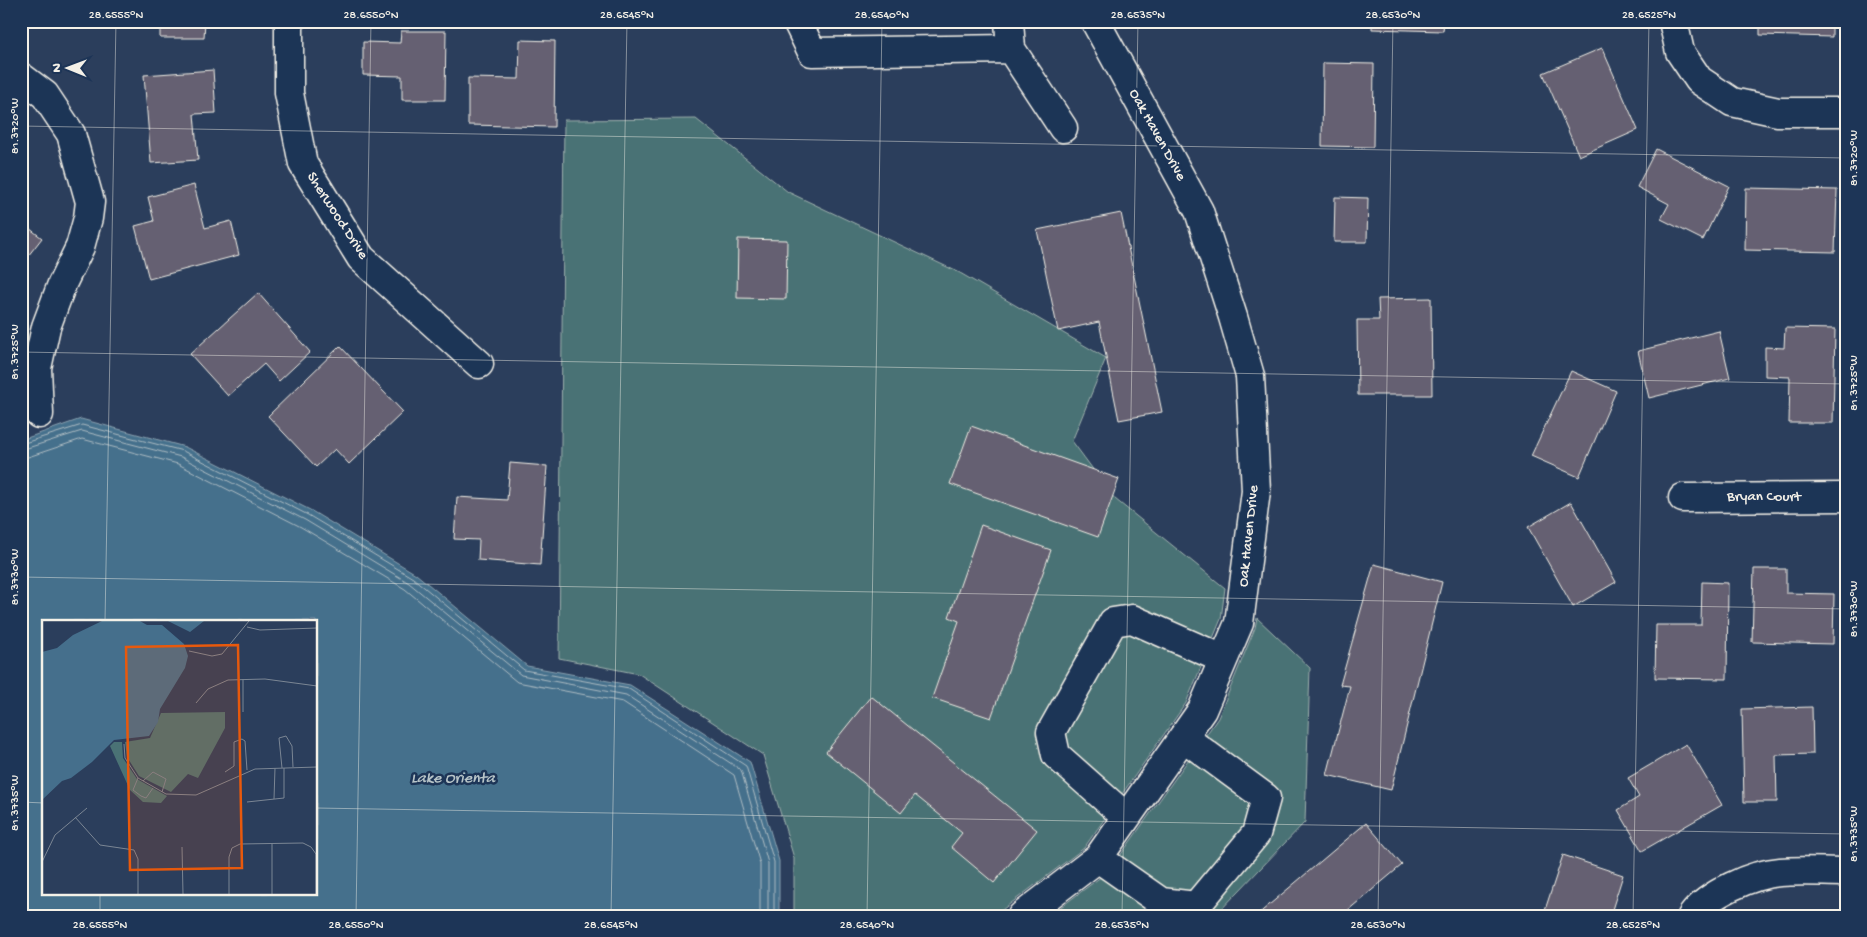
<svg xmlns="http://www.w3.org/2000/svg" width="1867" height="937" viewBox="0 0 1867 937" font-family="'Gochi Hand',sans-serif">
	<style>
		.green { fill: #4a7275; stroke: #9fb2ae }
		.water { fill: #456f8c; stroke: #8ba3b1; fill-rule: evenodd }
		.lines { fill: none; stroke-linecap: round; stroke-linejoin: round }
		.shore { stroke: #aebdc3; stroke-width: 1 }
		.building { fill: #656172; stroke: #f4f1e8 }
		.minor-casing { stroke: #f4f1e8; stroke-width: 31 }
		.minor { stroke: #1d3557; stroke-width: 28 }
		.ticks { fill: none; stroke: #f4f1e8; stroke-width: 1; stroke-opacity: 0.45 }
		.labels { text-anchor: middle; dominant-baseline: central; stroke-width: 5; stroke-linejoin: round; paint-order: stroke }
		.street-label { font-size: 15px; fill: #f4f1e8; stroke: #1d3557 }
		.water-label { font-size: 16px; font-style: italic; fill: #b7c4c8; stroke: #1d3557 }
		.inset-road { fill: none; stroke: #7b8694; stroke-width: 1 }
		.view { fill: #e8590c; fill-opacity: 0.15; stroke: #e8590c; stroke-width: 2.5 }
		.inset-edge { fill: none; stroke: #f4f1e8; stroke-width: 2.5 }
		.neatline { fill: none; stroke: #f4f1e8; stroke-width: 2 }
		.ticks-label { font-size: 12px; text-anchor: middle; fill: #f4f1e8 }
	</style>
	<rect width="100%" height="100%" fill="#2b3e5c"/>
	<filter id="ink" filterUnits="userSpaceOnUse"><feTurbulence type="fractalNoise" baseFrequency=".02" numOctaves="2"/><feDisplacementMap in="SourceGraphic" scale="10" xChannelSelector="R" yChannelSelector="G"/><feConvolveMatrix kernelMatrix="1 2 1 2 8 2 1 2 1" color-interpolation-filters="sRGB"/></filter>
	<g filter="url(#ink)">
		<!-- green -->
		<path class="green" d="M696,119L788,192L960,273L1106,358L1072,441L1115,499L1225,588L1221,619L1186,703L1084,848L994,916H794V858L763,755L639,674L559,658L564,120Z
			M1257,618L1310,668L1305,822L1215,916H1049L1110,870L1218,718L1255,628Z"/>
		<!-- water -->
		<path class="water" d="M81,419L185,447L310,510L416,574L527,666L630,685L750,762L779,861V916H21V440ZM44,621H316V893H44Z"/>
		<g class="lines">
			<!-- shore -->
			<path class="shore" d="M21,444L82,425L183,451L308,515L413,578L524,670L629,689L746,766L774,862V916
				M21,450L82,431L181,457L305,520L409,583L521,675L626,695L741,770L768,863V916
				M21,458L28,457L82,439L178,464L301,527L405,589L517,682L623,702L734,775L760,864V916"/>
		</g>
		<!-- building -->
		<path class="building" d="M160,21H205L204,38H160Z
			M1372,21H1444L1443,31L1372,29Z
			M1760,21H1832V37L1760,35Z
			M401,31H446L445,100H402V76L363,75V42L400,43Z
			M520,40L555,41L554,127L468,125V78L519,79Z
			M1602,48L1638,130L1579,156L1543,73Z
			M1323,63L1374,64L1373,147L1322,146Z
			M213,70L216,113L194,114L198,160L151,163L144,75Z
			M1656,149L1729,186L1703,240L1661,219L1669,204L1637,187Z
			M194,185L205,228L231,221L239,255L149,279L135,226L154,221L148,197Z
			M1746,188L1837,190L1835,252L1745,250Z
			M1335,197L1368,198L1367,242H1334Z
			M1121,213L1162,412L1119,420L1099,322L1058,331L1037,230Z
			M21,222L42,238L21,265Z
			M738,239L787,240L786,299L737,298Z
			M258,293L310,352L279,381L264,364L228,396L190,354Z
			M1431,298L1432,395H1358L1357,320H1379L1378,299Z
			M1785,328L1835,329L1833,423H1789L1790,377L1765,376V347L1784,348Z
			M1719,331L1730,378L1649,398L1638,351Z
			M340,346L403,412L349,464L335,449L316,467L268,416Z
			M1571,371L1616,391L1579,477L1531,456Z
			M971,426L1119,479L1098,537L950,484Z
			M510,463L547,466L540,565L478,560L479,540L454,539L457,497L507,500Z
			M1571,502L1616,582L1573,607L1528,527Z
			M981,525L1051,550L991,718L932,698L959,621L949,617Z
			M1374,564L1442,582L1391,790L1327,775L1350,686L1340,685Z
			M1754,569H1786V593L1834,594L1833,644L1752,642Z
			M1702,582L1728,583L1727,679L1655,678L1656,625H1701Z
			M871,696L1037,830L994,883L951,847L962,833L915,795L901,813L826,752Z
			M1812,707L1813,754L1776,755L1777,802H1744L1742,709Z
			M1686,744L1722,805L1642,851L1618,810L1639,797L1628,778Z
			M1366,823L1402,865L1341,916H1256Z
			M1563,855L1623,875L1610,916H1543Z"/>
		<g class="lines">
			<!-- minor casing -->
			<g class="minor-casing">
				<path id="minor" d="M289,21V93L303,164L361,258L479,364
					M797,21L812,52L1011,49L1063,128
					M1009,21L1011,49
					M1673,21L1680,52L1699,80L1732,102L1778,112H1846
					M21,77L45,95L71,134L90,202L88,218L80,247L62,284L46,327L37,368L39,414
					M1683,498L1846,497
					M1126,817L1056,755L1051,732L1113,622L1132,619L1223,659
					M1098,858L1161,902L1196,906L1256,834L1266,798L1183,737
					M1022,916L1098,858L1202,710L1239,623L1256,491L1250,376L1233,317L1199,211L1095,21
					M1692,916C1708,894 1752,874 1780,872C1802,870 1824,872 1846,872"/>
			</g>
			<!-- minor -->
			<use href="#minor" class="minor"/>
		</g>
	</g>
	<!-- ticks -->
	<path class="ticks" d="M21,126L1846,158M21,352L1846,384M21,577L1846,609M105,621L116,21M21,802L44,803M316,808L1846,834M100,916V893M356,916L371,21M611,916L627,21M867,916L882,21M1122,916L1138,21M1378,916L1393,21M1633,916L1649,21"/>
	<g class="labels">
		<!-- street labels -->
		<g class="street-label">
			<text transform="translate(1157 135) rotate(61)">Oak Haven Drive</text>
			<text transform="translate(337 216) rotate(57)">Sherwood Drive</text>
			<text x="1764" y="497">Bryan Court</text>
			<text transform="translate(1249 536) rotate(-84)">Oak Haven Drive</text>
		</g>
		<!-- water labels -->
		<g class="water-label">
			<text x="453" y="779">Lake Orienta</text>
		</g>
	</g>
	<!-- overview -->
	<g transform="translate(42 620)">
		<rect width="275" height="275" fill="#2b3e5c"/>
		<path d="M183,92V108L156,158L146,154L129,172L97,156L85,137L83,122L108,118L119,93ZM72,122H80L81,138L95,159L125,176L119,183L101,182L88,170L68,126Z" fill="#4a7275"/>
		<path d="M60,1H98L105,5H120L142,24L146,36L143,48L118,89L116,102L107,116L72,120L50,142L29,158L20,161L0,180V32L15,28L31,15ZM126,1H162L148,12Z" fill="#456f8c"/>
		<path class="inset-road" d="M205,7L218,10L275,8M147,31L170,36L180,34L207,1M201,59V92M154,83L166,69L186,60L223,59L275,66M82,124L83,138L96,158L124,174L154,175L213,149L275,147M240,148L237,118L244,116L250,126L251,147M183,152L192,146V122L200,119L203,121L205,150M96,158L91,170L99,176L104,178L111,168M101,161L111,152L124,159L120,172M232,179L233,148M205,182L242,178V148M33,197L58,225L92,230L96,239V274M230,224V274M140,227L141,274M0,242L13,215L45,188M187,274V237L190,228L198,224L261,223L269,227L274,234V274"/>
		<path class="view" d="M196,25L200,248L88,250L84,27Z"/>
		<rect width="275" height="275" class="inset-edge"/>
	</g>
	<!-- margin -->
	<rect width="1867" height="937" fill="none" stroke="#1d3557" stroke-width="55"/>
	<!-- north arrow -->
	<g transform="translate(68 68) rotate(271)" stroke="#1d3557" stroke-width="4" paint-order="stroke">
	<path d="M0-4L9 19L0 12L-9 19Z" fill="#f4f1e8"/>
	<text y="-8" font-size="14" font-weight="bold" text-anchor="middle" fill="#f4f1e8">N</text>
	</g>
	<rect x="28" y="28" width="1812" height="882" class="neatline"/>
	<g class="ticks-label">
		<text x="116" y="18">28.6555°N</text>
		<text x="371" y="18">28.6550°N</text>
		<text x="627" y="18">28.6545°N</text>
		<text x="882" y="18">28.6540°N</text>
		<text x="1138" y="18">28.6535°N</text>
		<text x="1393" y="18">28.6530°N</text>
		<text x="1649" y="18">28.6525°N</text>
		<text transform="translate(14 126) rotate(-90)" y="4">81.3720°W</text>
		<text transform="translate(1853 158) rotate(-90)" y="4">81.3720°W</text>
		<text transform="translate(14 352) rotate(-90)" y="4">81.3725°W</text>
		<text transform="translate(1853 383) rotate(-90)" y="4">81.3725°W</text>
		<text transform="translate(14 577) rotate(-90)" y="4">81.3730°W</text>
		<text transform="translate(1853 609) rotate(-90)" y="4">81.3730°W</text>
		<text transform="translate(14 803) rotate(-90)" y="4">81.3735°W</text>
		<text transform="translate(1853 834) rotate(-90)" y="4">81.3735°W</text>
		<text x="100" y="928">28.6555°N</text>
		<text x="356" y="928">28.6550°N</text>
		<text x="611" y="928">28.6545°N</text>
		<text x="867" y="928">28.6540°N</text>
		<text x="1122" y="928">28.6535°N</text>
		<text x="1378" y="928">28.6530°N</text>
		<text x="1633" y="928">28.6525°N</text>
	</g>
</svg>
